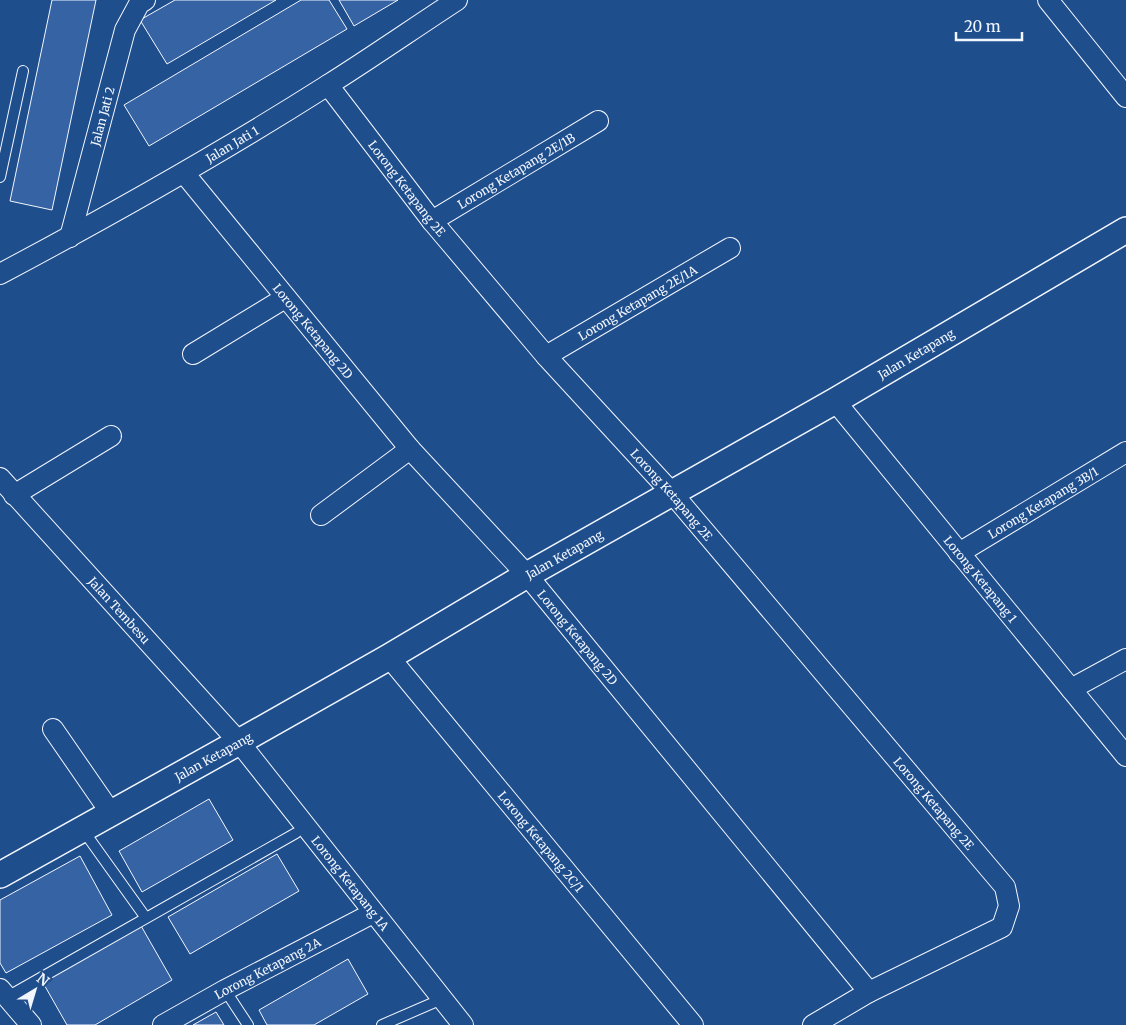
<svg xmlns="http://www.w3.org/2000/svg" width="1126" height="1025" viewBox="0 0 1126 1025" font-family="Merriweather,serif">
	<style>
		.building { fill: #3563a3; stroke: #f2f6ff }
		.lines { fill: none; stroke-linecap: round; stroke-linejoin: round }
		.service-casing { stroke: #f2f6ff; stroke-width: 12 }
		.minor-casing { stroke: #f2f6ff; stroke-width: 22 }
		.tertiary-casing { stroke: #f2f6ff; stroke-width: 28 }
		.service { stroke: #1f4e8c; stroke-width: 10 }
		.minor { stroke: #1f4e8c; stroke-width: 20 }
		.tertiary { stroke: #1f4e8c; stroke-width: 25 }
		.labels { text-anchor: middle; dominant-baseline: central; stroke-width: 4; stroke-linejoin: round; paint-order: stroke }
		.street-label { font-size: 12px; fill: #f2f6ff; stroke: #1f4e8c }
	</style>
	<rect width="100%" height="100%" fill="#1f4e8c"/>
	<!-- building -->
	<path class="building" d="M52,0H96L52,210L10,201Z
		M175,0H276L167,64L140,20Z
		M301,0H329L347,29L149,146L124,105Z
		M339,0H398L354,26Z
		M209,799L233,840L142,892L119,851Z
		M277,854L299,891L190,954L168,917Z
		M80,856L112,915L6,973L0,963V900Z
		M140,924L172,980L95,1025H67L42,981Z
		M348,959L368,994L314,1025H267L259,1010Z
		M216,1012L224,1025H193Z"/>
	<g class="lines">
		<!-- service casing -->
		<g class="service-casing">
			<path id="service" d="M0,177L23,71
				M83,830L146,918
				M225,990L248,1025
				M7,997L296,833
				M382,1025L442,999"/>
		</g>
		<!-- minor casing -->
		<g class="minor-casing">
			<g id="minor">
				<path d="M1048,0L1126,97"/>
				<path id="s1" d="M328,85L432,221L546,356L672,493L1005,887L1009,906L1002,927L869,992L813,1025"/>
				<path id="s2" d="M184,173L410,449L527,575L869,992"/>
				<path id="s3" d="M432,221L598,121"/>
				<path id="s4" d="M70,237L125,30L139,4L145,0"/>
				<path id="s5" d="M0,274C111,215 221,153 328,85C371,58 414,28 457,0"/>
				<path d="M193,354L285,298"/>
				<path id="s6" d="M546,356L730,248"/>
				<path id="s7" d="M835,401L1126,756"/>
				<path id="s8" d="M0,478L239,742L463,1025"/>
				<path d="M14,495L111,436"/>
				<path d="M321,515L410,449"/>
				<path id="s9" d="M959,553L1126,452"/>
				<path id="s10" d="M389,657L693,1025"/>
				<path d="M1071,689L1126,659"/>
				<path d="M53,729L111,813"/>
				<path d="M0,989L31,1025"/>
				<path id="s11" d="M163,1025L225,990L373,913"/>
			</g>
		</g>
		<!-- tertiary casing -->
		<g class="tertiary-casing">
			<g id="tertiary">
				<path id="s12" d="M0,875L239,742L389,657L527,575L835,401L1126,230"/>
			</g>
		</g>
		<!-- service -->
		<use href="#service" class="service"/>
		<!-- minor -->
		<use href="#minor" class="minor"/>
		<!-- tertiary -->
		<use href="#tertiary" class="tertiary"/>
	</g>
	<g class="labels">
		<!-- street labels -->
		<g class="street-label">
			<text stroke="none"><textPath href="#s4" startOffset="125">Jalan Jati 2</textPath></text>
			<text stroke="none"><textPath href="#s5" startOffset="266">Jalan Jati 1</textPath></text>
			<text stroke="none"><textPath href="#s3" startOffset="98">Lorong Ketapang 2E/1B</textPath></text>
			<text stroke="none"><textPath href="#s1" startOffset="130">Lorong Ketapang 2E</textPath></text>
			<text stroke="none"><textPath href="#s6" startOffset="106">Lorong Ketapang 2E/1A</textPath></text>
			<text stroke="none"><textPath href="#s2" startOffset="204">Lorong Ketapang 2D</textPath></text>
			<text stroke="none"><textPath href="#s12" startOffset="1054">Jalan Ketapang</textPath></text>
			<text stroke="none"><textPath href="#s1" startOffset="535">Lorong Ketapang 2E</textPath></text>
			<text stroke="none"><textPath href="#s9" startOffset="98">Lorong Ketapang 3B/1</textPath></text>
			<text stroke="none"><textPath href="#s12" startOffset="649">Jalan Ketapang</textPath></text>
			<text stroke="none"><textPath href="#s7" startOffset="230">Lorong Ketapang 1</textPath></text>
			<text stroke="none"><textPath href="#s8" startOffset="178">Jalan Tembesu</textPath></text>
			<text stroke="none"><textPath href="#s2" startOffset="609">Lorong Ketapang 2D</textPath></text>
			<text stroke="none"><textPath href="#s12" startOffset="244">Jalan Ketapang</textPath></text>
			<text stroke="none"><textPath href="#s1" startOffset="940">Lorong Ketapang 2E</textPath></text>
			<text stroke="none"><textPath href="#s10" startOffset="239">Lorong Ketapang 2C/1</textPath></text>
			<text stroke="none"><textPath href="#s8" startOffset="536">Lorong Ketapang 1A</textPath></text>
			<text stroke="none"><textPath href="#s11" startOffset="119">Lorong Ketapang 2A</textPath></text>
		</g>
	</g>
	<!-- north arrow -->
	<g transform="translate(35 990) rotate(38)" stroke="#1f4e8c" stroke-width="4" paint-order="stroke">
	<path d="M0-4L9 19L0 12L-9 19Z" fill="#f2f6ff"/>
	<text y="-8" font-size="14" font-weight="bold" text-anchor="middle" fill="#f2f6ff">N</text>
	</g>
	<!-- scale -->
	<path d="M956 32v8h66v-8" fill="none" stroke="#f2f6ff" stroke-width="2.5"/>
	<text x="964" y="32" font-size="15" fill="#f2f6ff" stroke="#1f4e8c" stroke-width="4" paint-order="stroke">20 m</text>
</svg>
